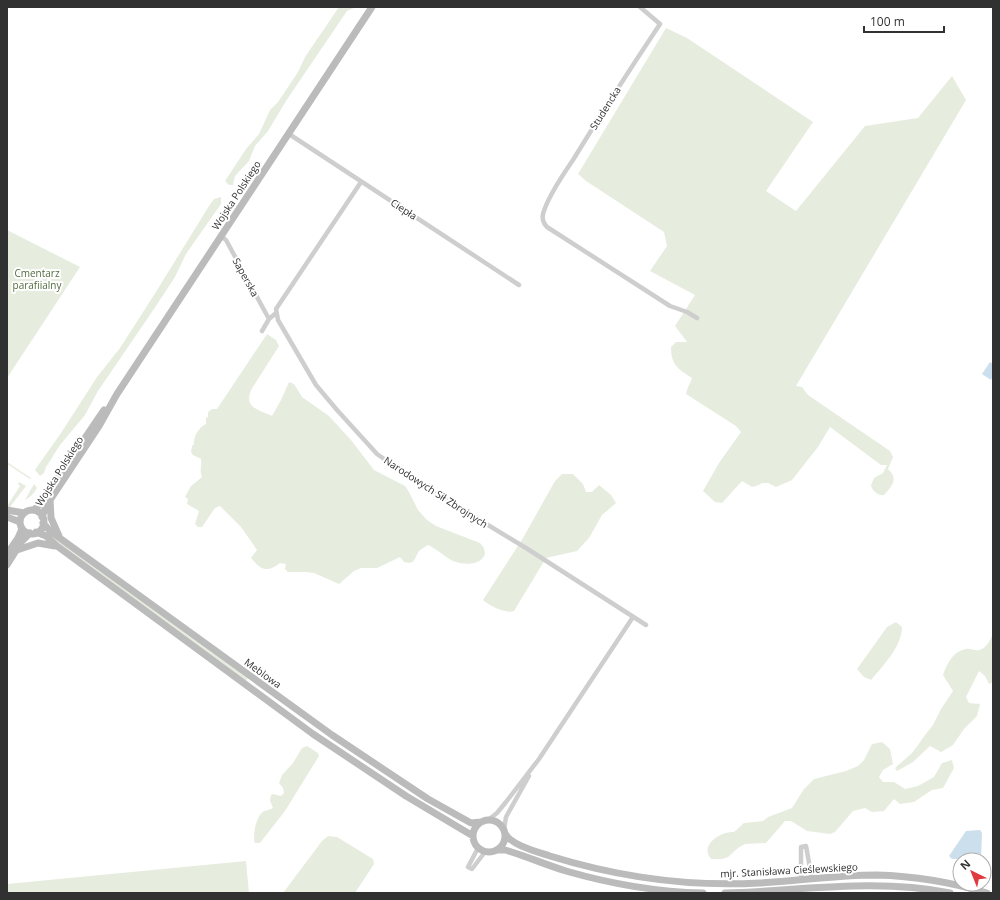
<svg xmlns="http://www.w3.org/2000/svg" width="1000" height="900" viewBox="0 0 1000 900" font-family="'Open Sans',sans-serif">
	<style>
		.green { fill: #e6eddf }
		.water { fill: #ccdfec }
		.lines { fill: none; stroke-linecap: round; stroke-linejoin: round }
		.street { stroke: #cecece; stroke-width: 4.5 }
		.secondary { stroke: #bbb; stroke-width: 7 }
		.labels { text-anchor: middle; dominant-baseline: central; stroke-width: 4; stroke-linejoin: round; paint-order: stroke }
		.street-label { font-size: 10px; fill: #313131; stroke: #fff }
		.park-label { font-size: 10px; fill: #526c3e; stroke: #fff }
	</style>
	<rect width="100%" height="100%" fill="#fff"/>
	<!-- green -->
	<path class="green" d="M339,7H356L347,11L286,101L268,131L255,146L249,161L235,176L233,185H229L225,181L246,149L259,134L270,110L278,102L298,72L305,57Z
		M666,28L687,38L813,122L766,191L796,211L865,126L918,118L952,76L966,100L796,386L802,387L808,395L890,451L893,457L888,469C899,479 892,486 884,495C878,496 872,491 871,485L874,478L883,473L887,465H881L830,427L818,447L792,480L776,487L768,483H762L759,485L752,487L742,481L722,503L715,502L703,491L719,463L741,432L736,426L686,394C687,388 690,384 692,378C678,369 671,365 671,347L676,342H687L675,326L695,295L650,271L667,246L664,232L586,181L578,174Z
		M221,197V204L186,254L175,277L156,306L98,391L85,415L60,445L46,467L44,473L40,476L35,470L37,467L61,433L97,377L120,348L154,295L209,206L214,199Z
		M7,230L80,267L7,378Z
		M267,334L276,340L279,346L251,390C250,393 248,399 250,403C252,409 266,413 272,416L281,400L289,382L294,384L302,397L329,416L351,440L374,470L405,486L409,492L418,510L427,520L436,526L480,543L484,548L485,554C481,566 463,565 453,561C445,557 437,549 428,545C425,547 421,549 419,551C414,558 416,565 404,562L400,557L377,568H361L354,571L339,584L314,573L305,572H288L285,569L286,564L280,563C267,573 261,570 251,558L257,550L241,527L220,506L215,508L202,527H198L195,524L199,511L187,504L188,499L185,497L191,486L202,477C199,469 202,466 201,459L193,455L191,452L192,446L194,444C193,437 199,427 206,424V418L208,417V412L212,409H217Z
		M7,462L31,478L30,479L7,464Z
		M562,474H573L583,484L586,492H592L599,485L611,495L616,503L602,515L589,538L577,551L546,558L514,611C505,614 490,606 483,600L523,538L555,481Z
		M19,482L26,486L10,507L7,506L20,486L18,484Z
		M34,484L37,488C34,493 31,497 25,500Z
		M51,533L248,678L246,681L48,536Z
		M896,622L902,627C902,646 883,666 871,680L864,677L857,669L887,627Z
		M993,634V682L989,684L985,676L979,671L966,697L969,703L980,704L977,716L964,729L953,745L941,752L930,746L913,762L897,771L895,768L912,753L918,745L925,735L933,725L941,709L953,691L943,675C947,664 953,651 966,649C970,648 975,651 979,650C986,649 990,640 993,634Z
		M882,742L890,749L893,764L883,770L879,777L883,782H894L905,789L918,786L934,777L942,763L952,760L954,768L943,788L932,790L914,802L900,804L894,799L884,811L872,812L865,808L853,811L835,832L830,834L807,831L791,821H785L766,843L745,844L738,848L728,857L722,859H711C699,845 721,831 734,832L744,823L763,821L768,817L792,808L804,789L814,779L846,771L858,766L864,760L872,744Z
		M307,746L318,753L319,756L285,811L260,843H255C252,837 256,815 264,811C266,810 270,810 273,808L270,801L271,795L273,794L281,796L284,793L283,788L279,783L282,775L293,763L302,748Z
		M328,836L337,837L373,859L374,864L355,893H283L322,841Z
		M246,861L249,893H7V884Z"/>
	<!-- water -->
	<path class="water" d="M990,362L993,364V376L991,380L982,374Z
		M980,830L982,833L981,859H952L949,856L966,831Z"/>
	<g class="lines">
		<!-- street -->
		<path class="street" d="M640,7L660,24C630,69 601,114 573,160C564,173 547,199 543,214C542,219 543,223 547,227L670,306L687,312L697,318
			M289,134L519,285
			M361,182L276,309L278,320L316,385L337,410L377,454L414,480L526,548L646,625
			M221,236L226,240L269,319
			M262,331L269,319L276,313
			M488,820L497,813L506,802L539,759L633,617
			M504,830L506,817L529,776
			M478,848L468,867L472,869L485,852
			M801,880V847L806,846L812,879"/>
		<!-- secondary -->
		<path class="secondary" d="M50,499L51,518L59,536
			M7,510L24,513
			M34,510L41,503L104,410
			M20 522a12 12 0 1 1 24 0a12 12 0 1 1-24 0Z
			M7,517L20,522
			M42,517L46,506L99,426L117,394L372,7
			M43,523L50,531L332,735L428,799L471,823L481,822
			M36,532L46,536L57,546L313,734L406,796L473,836
			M17,550L38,543L55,546
			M7,554L18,538L22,529
			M7,565L22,541L30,533
			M473 836a16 16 0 1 1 32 0a16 16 0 1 1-32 0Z
			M505,833C510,845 538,852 550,856C618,877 687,887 759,883C798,881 837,875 876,875C914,876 951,882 987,893
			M497,850H505C526,856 546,865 566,871C611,884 657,892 703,893
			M725,893C800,891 875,878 950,893"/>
	</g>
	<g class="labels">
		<!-- street labels -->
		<g class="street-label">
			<text transform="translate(605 108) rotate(-58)">Studencka</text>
			<text transform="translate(236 195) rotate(-57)">Wojska Polskiego</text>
			<text transform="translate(404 209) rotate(33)">Ciepła</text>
			<text transform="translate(246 277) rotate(61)">Saperska</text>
			<text transform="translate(59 471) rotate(-58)">Wojska Polskiego</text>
			<text transform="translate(436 492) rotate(33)">Narodowych Sił Zbrojnych</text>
			<text transform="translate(263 673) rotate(36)">Meblowa</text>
			<text transform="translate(789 870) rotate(-3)">mjr. Stanisława Cieślewskiego</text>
		</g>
		<!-- park labels -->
		<g class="park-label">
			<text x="37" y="273">Cmentarz<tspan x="37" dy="12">parafiialny</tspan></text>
		</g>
	</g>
	<!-- border -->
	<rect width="1000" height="900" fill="none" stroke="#313131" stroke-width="16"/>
	<!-- north arrow -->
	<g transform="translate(972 872) rotate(317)"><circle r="19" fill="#ffffff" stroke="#adadad"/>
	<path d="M0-3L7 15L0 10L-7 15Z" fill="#e13940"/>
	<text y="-6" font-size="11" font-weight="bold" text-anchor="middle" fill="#313131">N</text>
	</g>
	<!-- scale -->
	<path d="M864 26v6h80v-6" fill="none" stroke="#313131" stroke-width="2"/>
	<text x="870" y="26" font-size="12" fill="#313131" stroke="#ffffff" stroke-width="3" paint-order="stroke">100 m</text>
</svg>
